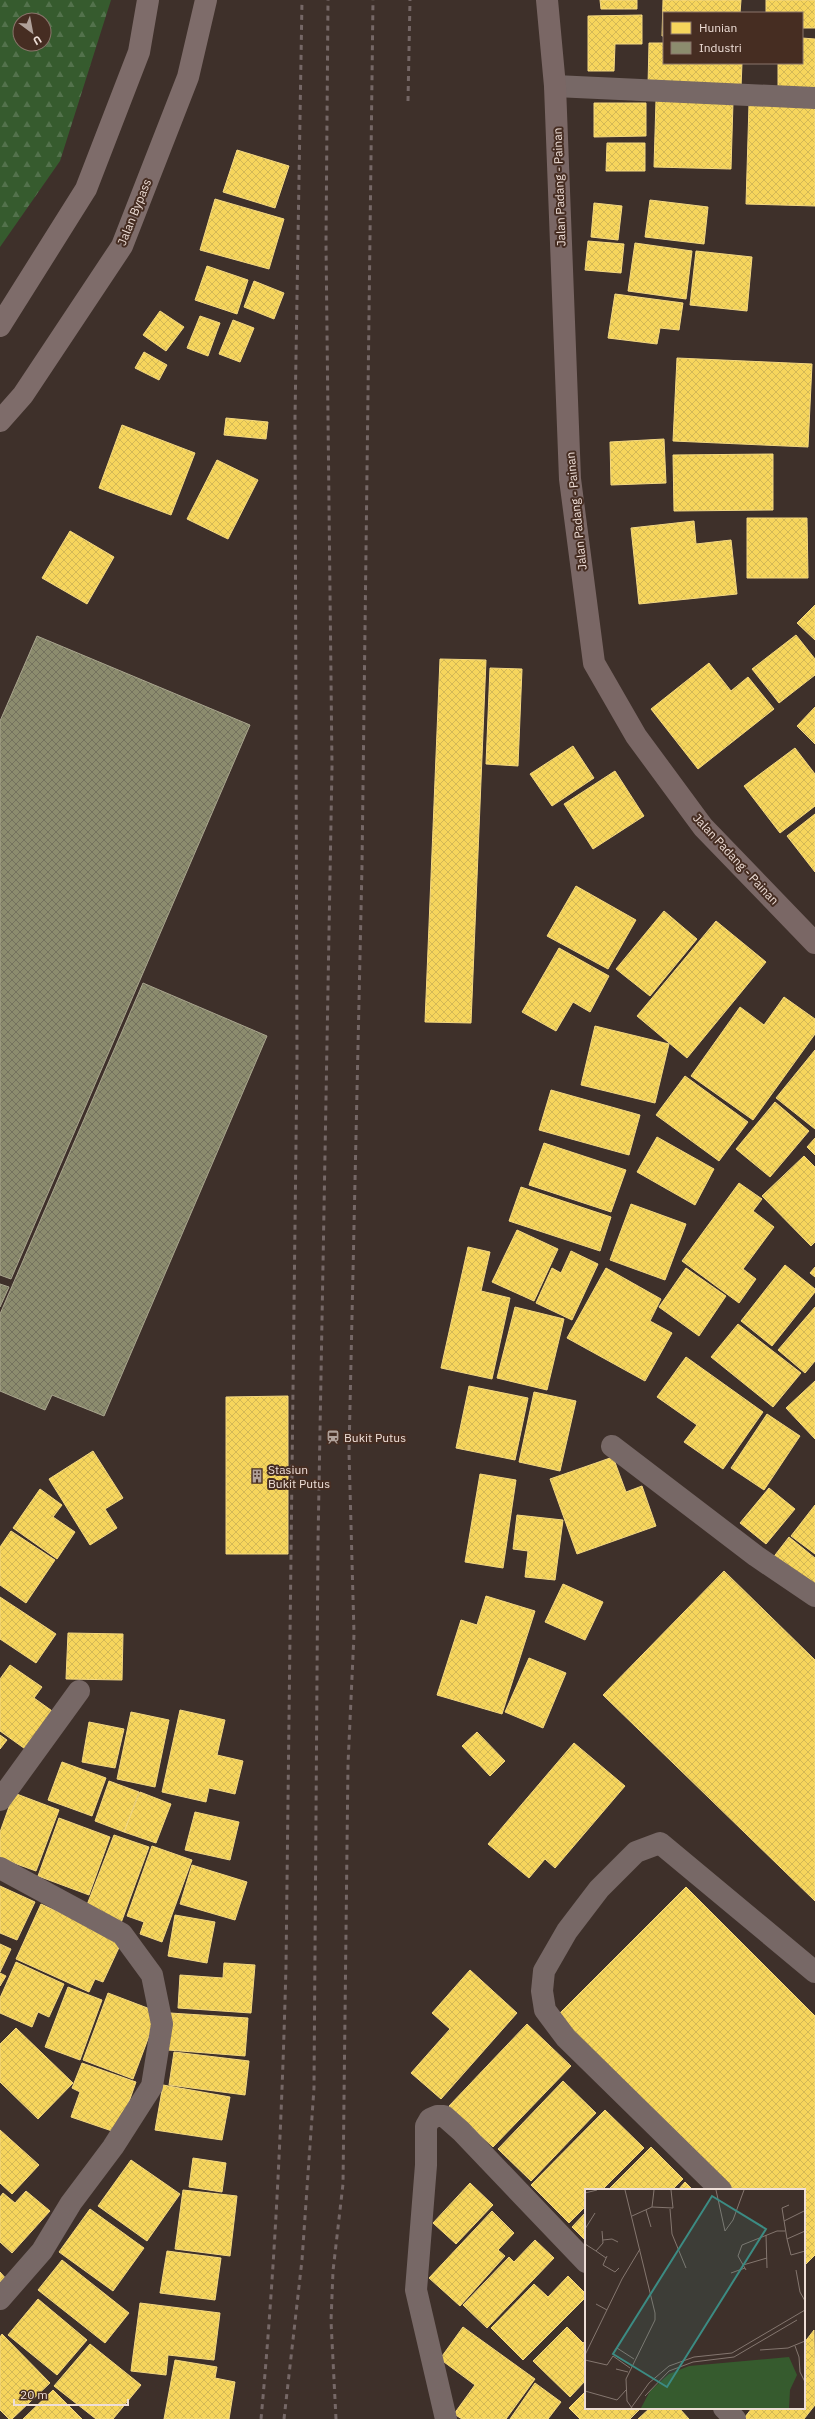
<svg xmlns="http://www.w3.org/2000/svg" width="815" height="2419" viewBox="0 0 815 2419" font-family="'IBM Plex Sans',sans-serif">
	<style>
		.forest { fill: url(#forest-firs); fill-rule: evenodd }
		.homes { fill: url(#homes-cross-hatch); stroke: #f4d881 }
		.industry { fill: url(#industry-cross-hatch); stroke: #a9a58e }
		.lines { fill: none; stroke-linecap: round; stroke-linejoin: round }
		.minor { stroke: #776866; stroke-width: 22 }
		.major { stroke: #7a6765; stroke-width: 22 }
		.highway { stroke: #7e6c6a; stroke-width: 22 }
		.rail { stroke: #756766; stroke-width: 3; stroke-dasharray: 5 5; stroke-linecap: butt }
		.labels { text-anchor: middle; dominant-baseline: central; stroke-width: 4; stroke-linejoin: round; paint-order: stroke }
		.street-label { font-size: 12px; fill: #eeded7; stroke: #462d22 }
		.poi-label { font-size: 12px; fill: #eeded7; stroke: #462d22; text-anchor: start }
		.inset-road { fill: none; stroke: #84766f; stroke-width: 1 }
		.view { fill: #3c8b83; fill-opacity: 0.15; stroke: #3c8b83; stroke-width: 2 }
		.inset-edge { fill: none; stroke: #eeded7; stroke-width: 2 }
	</style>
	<defs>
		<pattern id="forest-firs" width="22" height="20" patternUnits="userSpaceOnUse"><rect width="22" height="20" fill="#365b2e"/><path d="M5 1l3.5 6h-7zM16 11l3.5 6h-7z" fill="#53724c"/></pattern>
		<pattern id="homes-cross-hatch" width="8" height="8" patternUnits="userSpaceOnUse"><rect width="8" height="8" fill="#f6d55c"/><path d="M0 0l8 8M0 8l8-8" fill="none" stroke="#d3b856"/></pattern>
		<pattern id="industry-cross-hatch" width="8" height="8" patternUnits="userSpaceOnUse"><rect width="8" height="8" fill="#8c8c6e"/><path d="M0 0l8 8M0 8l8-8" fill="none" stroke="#74725e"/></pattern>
	</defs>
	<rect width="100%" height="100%" fill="#3e302a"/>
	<!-- forest -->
	<path class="forest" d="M0,0H111L60,161L0,247ZM20,20H44V44H20Z"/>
	<!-- homes -->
	<path class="homes" d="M600,0H637V9H601Z
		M663,0H741L740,13H664V36H662Z
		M766,0H815V28H802V13H766Z
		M642,15V44H615L614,71H588V16Z
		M802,38L815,39V88L778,87V63H802Z
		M649,43H664V63H742L741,87L648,85Z
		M656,100L733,102L731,169L654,167Z
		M594,103H646V136L594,137Z
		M749,104L815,105V206L746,204Z
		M607,143H645V171H606Z
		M237,150L289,166L275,208L223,192Z
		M215,199L284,219L269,269L200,250Z
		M650,200L708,207L704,244L645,237Z
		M594,203L622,206L618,240L591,237Z
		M588,241L624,244L621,273L585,270Z
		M635,243L692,251L686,299L628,291Z
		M696,251L752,257L747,311L690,305Z
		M207,266L248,280L237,314L195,300Z
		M254,281L284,293L274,319L244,307Z
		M615,294L683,303L679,330L660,328L657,344L608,338Z
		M160,311L184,327L166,351L143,335Z
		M200,316L220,323L208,356L187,348Z
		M233,320L254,328L240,362L219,354Z
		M144,352L167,365L159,380L135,368Z
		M677,358L812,364L808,447L673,441Z
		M226,418L268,422L266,439L224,435Z
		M122,425L195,453L171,515L99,488Z
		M664,439L666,483L611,485L610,442Z
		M773,454V510L674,511L673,455Z
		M217,460L258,480L228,539L187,519Z
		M747,518H807L808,578H747Z
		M694,521L696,544L731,540L737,594L639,604L631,528Z
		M70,531L114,557L87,604L42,578Z
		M815,605V640L797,623Z
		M796,635L815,659V675L779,703L752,669Z
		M440,659L486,660L471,1023L425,1022Z
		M709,663L731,691L748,677L774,709L698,769L651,709Z
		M490,668L522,669L518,766L486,764Z
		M815,707V744L797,726Z
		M573,746L594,778L552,806L530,774Z
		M795,748L815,774V806L780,833L744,786Z
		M615,771L644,816L593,849L564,804Z
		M815,814V872L787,836Z
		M576,886L636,920L608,969L547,936Z
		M664,911L697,939L650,996L616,969Z
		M716,921L766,962L687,1058L637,1016Z
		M559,948L609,976L590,1012L573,1002L556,1031L522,1012Z
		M784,997L815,1019V1034L753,1120L691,1076L740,1007L764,1025Z
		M595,1026L669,1044L655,1103L581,1085Z
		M815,1050V1129L776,1098Z
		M685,1076L748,1122L719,1161L656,1115Z
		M551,1090L640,1115L629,1155L539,1130Z
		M775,1102L809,1131L770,1177L736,1149Z
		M657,1137L714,1169L695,1205L637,1172Z
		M815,1138V1155L807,1147Z
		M544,1143L626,1170L611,1212L529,1185Z
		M804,1156L815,1167V1242L811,1246L762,1196Z
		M739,1183L762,1199L753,1211L774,1227L743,1269L756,1279L739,1303L682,1261Z
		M521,1187L611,1217L600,1251L509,1221Z
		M631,1204L686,1224L665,1280L610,1260Z
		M517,1230L558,1249L534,1301L492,1282Z
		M468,1247L490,1252L481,1291L510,1298L492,1379L441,1368Z
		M571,1251L598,1264L572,1320L536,1303L552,1268L561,1273Z
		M785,1265L815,1289V1292L772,1346L741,1321Z
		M815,1267V1277L810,1273Z
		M606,1268L661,1299L650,1321L672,1333L645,1381L567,1338Z
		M686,1268L726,1296L699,1336L659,1307Z
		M515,1307L564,1319L547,1390L497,1378Z
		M815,1307V1361L805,1373L778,1350Z
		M738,1324L801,1373L773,1407L711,1357Z
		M686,1357L763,1412L723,1469L684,1442L697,1425L657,1397Z
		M815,1381V1439L786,1408Z
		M469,1386L528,1398L515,1460L456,1448Z
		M534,1392L576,1401L560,1471L519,1462Z
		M288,1396V1554H226V1397Z
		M767,1414L800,1436L764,1490L731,1468Z
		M93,1451L123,1498L105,1509L117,1528L90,1545L49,1479Z
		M613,1457L626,1492L642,1486L656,1526L577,1554L550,1479Z
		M480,1474L516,1480L503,1568L465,1562Z
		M769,1488L795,1509L766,1544L740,1523Z
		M40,1489L62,1505L53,1517L75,1532L57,1559L13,1528Z
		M815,1505V1554L791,1536Z
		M517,1515L563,1520L555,1580L525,1577L528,1551L513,1549Z
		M11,1531L55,1560L26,1603L0,1585V1547Z
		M789,1537L815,1558V1592L772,1559Z
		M724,1571L815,1660V1901L603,1695Z
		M563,1584L603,1602L585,1640L545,1622Z
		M486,1596L535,1611L502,1714L437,1695L461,1620L477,1625Z
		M0,1597L56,1634L36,1663L0,1639Z
		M68,1633L123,1634L122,1680L66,1679Z
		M529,1658L566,1673L543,1728L505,1712Z
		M10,1665L42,1687L34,1698L55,1713L28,1751L0,1731V1679Z
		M180,1710L225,1720L217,1755L243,1761L235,1794L209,1788L206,1802L162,1792Z
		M131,1712L169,1720L155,1787L117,1779Z
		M89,1722L124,1729L115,1768L82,1762Z
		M477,1732L505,1761L490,1776L462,1746Z
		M0,1735L7,1740L0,1749Z
		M574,1743L625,1786L555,1868L545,1859L529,1878L488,1844Z
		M62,1762L106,1778L92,1816L48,1800Z
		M109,1781L139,1792L124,1832L95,1821Z
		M140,1792L171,1804L156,1843L124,1832Z
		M14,1793L59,1810L36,1871L0,1858V1832Z
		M195,1812L239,1822L230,1860L185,1850Z
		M59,1818L110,1837L89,1895L38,1876Z
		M114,1835L149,1847L121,1923L85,1910Z
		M152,1846L192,1860L162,1942L140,1934L144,1922L127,1916Z
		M192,1865L247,1882L235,1920L180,1904Z
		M0,1886L35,1902L17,1940L0,1933Z
		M686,1887L815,2016V2255L806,2264L804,2261V2190H733L558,2015Z
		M41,1904L122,1941L103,1982L95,1979L89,1992L16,1959Z
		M175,1915L215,1922L207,1963L168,1956Z
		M0,1944L11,1949L0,1972Z
		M16,1962L64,1984L49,2017L38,2012L32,2027L0,2013V1998Z
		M224,1963L255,1965L251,2013L178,2008L180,1975L223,1978Z
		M470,1970L517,2013L441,2099L411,2073L450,2029L432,2013Z
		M0,1973L6,1976L0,1986Z
		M68,1987L102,2000L80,2060L45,2047Z
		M108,1993L158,2012L133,2079L83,2060Z
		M170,2013L248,2018L245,2056L168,2050Z
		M527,2024L571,2066L493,2147L449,2106Z
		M16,2028L73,2083L38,2119L0,2082V2044Z
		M174,2052L249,2061L245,2095L169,2085Z
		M82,2063L136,2082L118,2133L71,2117L80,2092L72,2088Z
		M563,2081L596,2113L531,2181L498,2149Z
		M163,2085L230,2097L222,2140L155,2130Z
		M605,2110L644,2148L602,2190H586V2206L569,2223L531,2185Z
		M0,2130L39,2165L12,2194L0,2183Z
		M651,2147L683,2179L672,2190H608Z
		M193,2158L226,2163L222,2192L189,2187Z
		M131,2160L180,2194L147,2241L98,2206Z
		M685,2182L693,2190H678Z
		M470,2183L493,2205L456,2244L433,2223Z
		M183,2190L237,2196L230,2256L175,2249Z
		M26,2191L50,2211L12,2253L0,2242V2197L3,2193L15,2203Z
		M90,2209L144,2248L113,2291L59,2252Z
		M492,2211L514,2233L498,2250L505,2256L460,2306L429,2278Z
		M586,2212V2241L572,2227Z
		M535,2240L554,2258L487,2328L463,2305L509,2257L514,2262Z
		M167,2251L221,2258L215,2300L160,2293Z
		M62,2260L129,2313L105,2343L38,2290Z
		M0,2272L8,2281L0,2288Z
		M568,2276L586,2294V2297L523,2360L491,2328L534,2284L548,2297Z
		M38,2299L87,2340L57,2375L8,2335Z
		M140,2303L220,2313L214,2360L168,2355L166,2375L131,2371Z
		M463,2327L535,2379L506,2419H462L454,2414L475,2385L440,2359Z
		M567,2327L583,2343L586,2341V2380L570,2397L533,2361Z
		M814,2330L815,2405L804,2419H747L745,2417L752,2408H804V2343Z
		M2,2334L50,2383L12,2419H9L0,2410V2337Z
		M90,2344L141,2385L113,2419H96L54,2386Z
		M175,2360L217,2367L215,2378L235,2382L229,2419H164Z
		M535,2383L561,2402L548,2419H510Z
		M53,2390L82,2419H23Z
		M586,2391V2408H641L630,2419H580L569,2408Z
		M650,2408H679L689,2419H638Z"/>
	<!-- industry -->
	<path class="industry" d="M37,636L250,725L11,1279L0,1275V721Z
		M143,983L267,1036L104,1416L52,1395L45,1410L0,1391V1314Z
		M0,1284L9,1287L0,1307Z"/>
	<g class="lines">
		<!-- minor -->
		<path class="minor" d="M555,86L815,98
			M612,1446L756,1556L815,1596
			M0,1800L79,1691
			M0,1868L122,1934L152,1975L162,2024L152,2086L113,2147L71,2203L42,2251L0,2299
			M721,2190L566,2038L545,2010L542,1991L544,1971L567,1931L599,1889L636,1852L660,1843L815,1972
			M724,2408L735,2419
			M446,2419L416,2290L426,2165V2126L430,2119L437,2116H444L461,2131L586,2262"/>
		<!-- major -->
		<path class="major" d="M547,0L555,86L570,479L594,663L636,736L703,827L815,943"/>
		<!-- highway -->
		<path class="highway" d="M0,326L86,189L139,52L148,0
			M0,421L23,395L122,246L188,77L206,0"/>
		<!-- rail -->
		<path class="rail" d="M408,101L410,0
			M261,2419C275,2268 282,2117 286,1966L297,1061L295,417L302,0
			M284,2419L302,2260L314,2088L318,1542L332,766L326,243L328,0
			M336,2419L331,2321L333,2271L343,2184L348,1764L354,1634L349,1452L362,866L373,0"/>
	</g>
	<!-- icons -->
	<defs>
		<g id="station-bare" transform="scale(1.08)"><path d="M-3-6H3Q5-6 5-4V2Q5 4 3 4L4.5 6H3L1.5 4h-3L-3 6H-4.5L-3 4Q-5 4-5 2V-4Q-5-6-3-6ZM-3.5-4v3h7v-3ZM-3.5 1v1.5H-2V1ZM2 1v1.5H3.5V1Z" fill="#b0a19a" stroke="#462d22" stroke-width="2.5" paint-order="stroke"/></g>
		<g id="building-bare" transform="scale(1.08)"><path d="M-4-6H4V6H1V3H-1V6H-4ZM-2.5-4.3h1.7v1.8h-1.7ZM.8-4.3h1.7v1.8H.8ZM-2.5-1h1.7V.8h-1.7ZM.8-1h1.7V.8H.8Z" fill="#b0a19a" stroke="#462d22" stroke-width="2.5" paint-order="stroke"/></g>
	</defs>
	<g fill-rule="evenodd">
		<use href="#station-bare" x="333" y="1437"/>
		<use href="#building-bare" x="257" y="1476"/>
	</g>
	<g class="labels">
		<!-- street labels -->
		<g class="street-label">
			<text transform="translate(559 187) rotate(-92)">Jalan Padang - Painan</text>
			<text transform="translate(134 212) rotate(-68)">Jalan Bypass</text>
			<text transform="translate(576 511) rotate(-96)">Jalan Padang - Painan</text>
			<text transform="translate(736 859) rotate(47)">Jalan Padang - Painan</text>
		</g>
		<!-- poi labels -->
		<g class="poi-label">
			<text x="344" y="1437">Bukit Putus</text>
			<text x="268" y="1469">Stasiun<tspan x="268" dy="14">Bukit Putus</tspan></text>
		</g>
	</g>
	<!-- overview -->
	<g transform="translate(585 2189)">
		<rect width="220" height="220" fill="#3e302a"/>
		<path d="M204,168L212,186L205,201L204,219H56L65,202L84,185L104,177Z" fill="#365b2e"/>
		<path class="inset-road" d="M40,1L70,124V131L41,190L42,212L47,219M131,1L140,42L148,31L159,1M0,4L12,1M67,18L88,19L86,1M85,20L87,45L101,79M61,21L66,38M47,27L67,18L69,1M199,32L219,22M0,40L10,24M220,42L202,50L206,66L220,62M181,46L182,79M202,50L197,19L204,16M18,51L27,50L33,53M0,55L11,62L18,54L17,42M11,62L21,69M22,67L18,76L30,83L34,79M158,76L182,69M161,81L153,67L157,56L192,42H200M211,81L215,103L220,112M146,84L160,79M11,115L22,121M210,157L214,168L215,183L220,193M32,159L49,170M175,161L203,159L220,152M0,166L37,90L55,60M0,171L22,176L28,167L45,179M31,180L43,183M0,202L32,211L41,201M60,207L84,182L108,173L149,168L212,131M46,219L64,194L84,177L109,168L147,164L220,121"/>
		<path class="view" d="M127,7L181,40L82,198L28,165Z"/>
		<rect width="220" height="220" class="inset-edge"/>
	</g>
	<!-- legend -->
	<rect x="663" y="12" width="140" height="52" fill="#462d22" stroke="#89746a"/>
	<rect x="671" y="22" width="20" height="12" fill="#f6d55c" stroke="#89746a"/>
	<text x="699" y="32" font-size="12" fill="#eeded7">Hunian</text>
	<rect x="671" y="42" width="20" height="12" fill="#8c8c6e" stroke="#89746a"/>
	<text x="699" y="52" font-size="12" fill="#eeded7">Industri</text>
	<!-- north arrow -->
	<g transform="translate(32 32) rotate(148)"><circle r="19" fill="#462d22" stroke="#89746a"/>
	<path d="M0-3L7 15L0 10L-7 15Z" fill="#b0a19a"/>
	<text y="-6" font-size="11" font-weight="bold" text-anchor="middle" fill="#eeded7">U</text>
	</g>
	<!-- scale -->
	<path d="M14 2399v6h114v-6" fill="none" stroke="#eeded7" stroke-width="2"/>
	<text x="20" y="2399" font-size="12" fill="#eeded7" stroke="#462d22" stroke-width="3" paint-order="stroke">20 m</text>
</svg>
